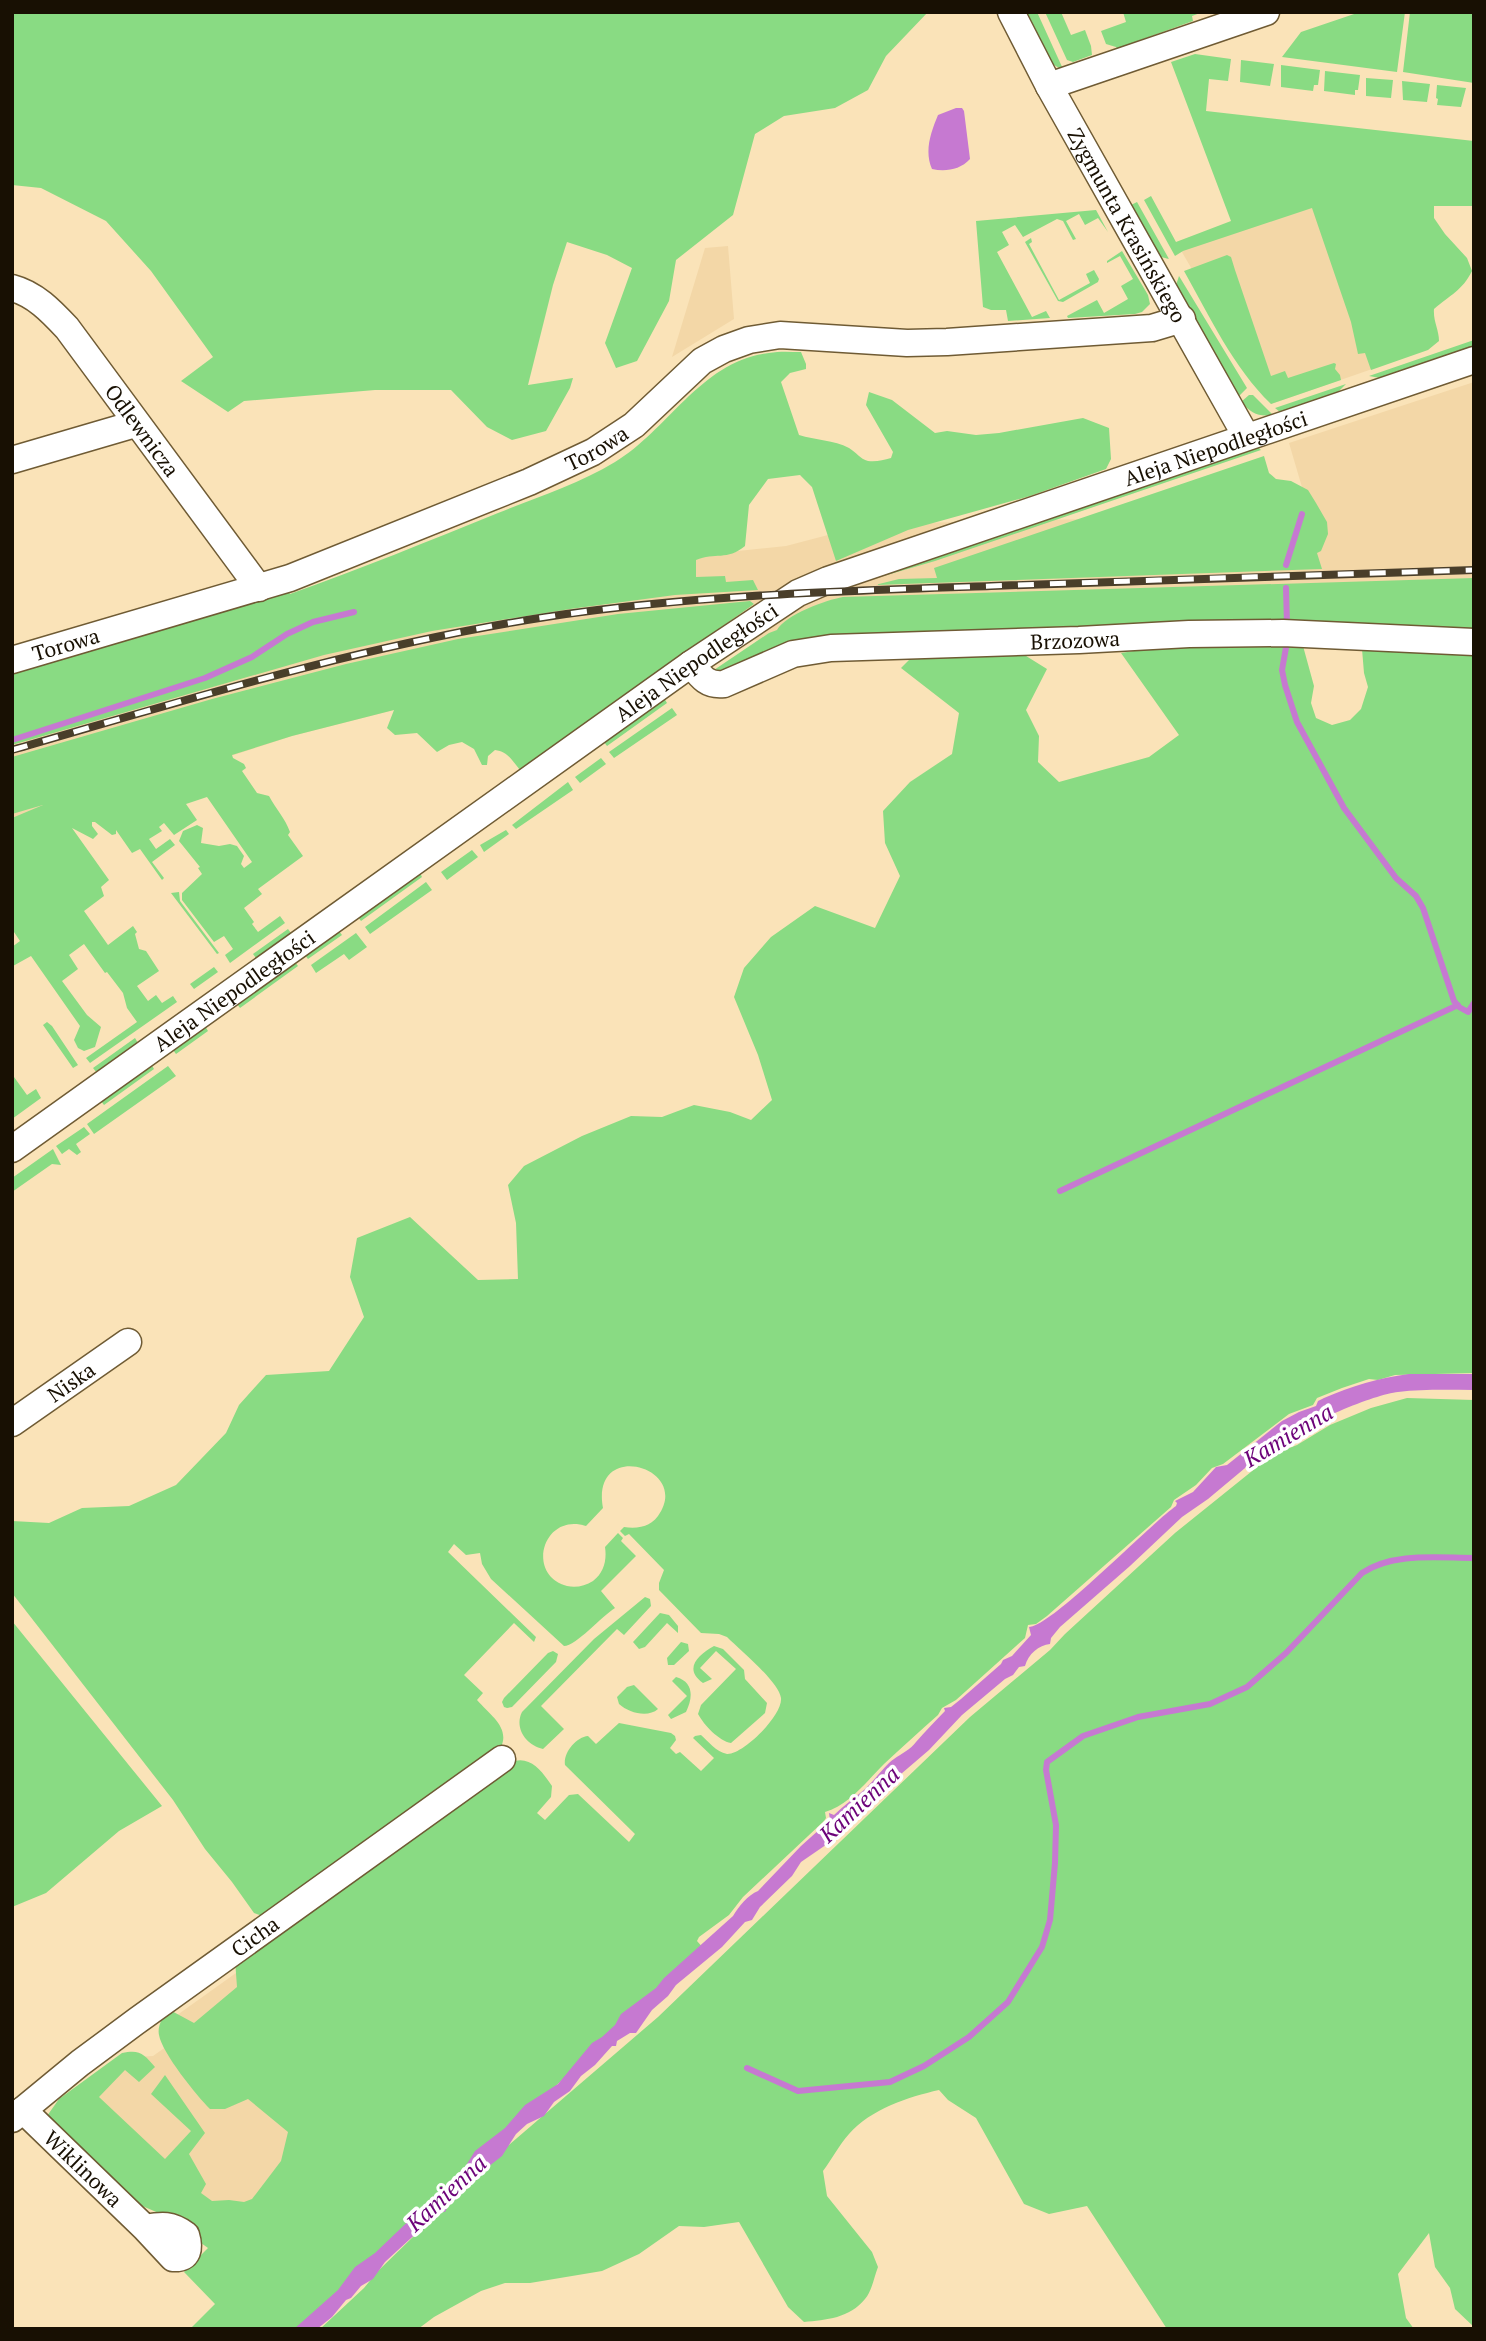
<svg xmlns="http://www.w3.org/2000/svg" width="1486" height="2341" viewBox="0 0 1486 2341" font-family="'PT Serif',serif">
	<style>
		.built { fill: #f3d7a7 }
		.green { fill: #89db83 }
		.water { fill: #c679d1 }
		.lines { fill: none; stroke-linecap: round; stroke-linejoin: round }
		.stream { stroke: #c679d1; stroke-width: 6 }
		.minor-casing { stroke: #6f5b34; stroke-width: 29 }
		.minor { stroke: #fff; stroke-width: 26 }
		.rail-casing { stroke: #493e2a; stroke-width: 8 }
		.rail { stroke: #fff; stroke-width: 5; stroke-dasharray: 16; stroke-linecap: butt }
		.labels { text-anchor: middle; dominant-baseline: central; stroke-width: 7; stroke-linejoin: round; paint-order: stroke }
		.street-label { font-size: 21px; fill: #181003; stroke: #fff }
		.water-label { font-size: 23px; font-style: italic; fill: #6c0279; stroke: #fff }
	</style>
	<rect width="100%" height="100%" fill="#fae3b8"/>
	<!-- built -->
	<path class="built" d="M1318,192L1378,367L1271,404L1176,242Z
		M728,246L734,319L672,357L705,248Z
		M1474,382V634L824,642L751,640L402,708L292,736L231,756L12,818V673L719,553L786,546L870,524L1090,519L1309,511L1289,443Z
		M243,1968L369,2089L244,2224L202,2230L59,2099L119,2058L153,2056L170,2044L173,2018Z"/>
	<!-- green -->
	<path class="green" d="M12,12H928L886,56L868,90L835,108L784,116L755,134L733,215L676,260L669,301L637,361L616,368L605,343L632,268L607,255L567,242L553,285L528,385L573,378L570,388L546,431L512,440L487,427L451,390H375L244,401L228,412L181,381L213,357L151,271L106,221L41,188L12,185Z
		M1022,12H1037L1063,69C1044,66 1031,28 1022,12Z
		M1045,12H1061L1071,35L1085,30L1091,46L1092,55L1073,62L1067,60Z
		M1123,12H1203L1192,16L1193,21L1132,43L1130,48L1120,52L1116,47L1106,44L1101,31L1126,22Z
		M1360,12H1405L1397,72L1282,57L1301,32Z
		M1410,12H1474V83L1403,72Z
		M1195,54L1231,59L1228,81L1209,79L1206,111L1474,141V206H1434V218L1445,234L1467,258L1472,271C1462,291 1450,295 1434,309C1433,321 1439,330 1439,341L1428,350L1371,370L1365,353L1358,354L1351,322L1312,208L1183,251L1175,256L1144,200L1151,196L1176,242L1231,221L1171,62Z
		M1241,60L1274,64L1270,86L1240,82Z
		M1281,65L1320,70L1318,85H1314L1313,91L1281,87Z
		M1325,71L1360,75L1358,90H1355V95L1324,91Z
		M1366,78L1393,80L1391,98L1366,96Z
		M1402,81L1430,84L1427,102L1403,100Z
		M1437,85L1466,88L1461,107L1437,105L1438,99L1436,98Z
		M1137,202L1169,259L1161,257L1156,253L1129,206Z
		M1096,210L1108,232L1098,218L1085,225L1079,214L1066,221L1076,239L1073,240L1063,221L1057,219L1023,237L1015,225L1002,232L1009,245L997,252L1032,317L1046,311L1050,318L1008,321L1006,310H991L983,307L976,221Z
		M1031,238L1032,242L1029,244L1059,300L1090,283L1086,274L1094,270L1099,279L1098,282L1063,302L1058,301L1025,242Z
		M1122,251L1148,295L1150,304L1142,312L1135,314L1068,318L1067,316L1097,300L1104,313L1128,299L1121,286L1133,279L1120,256L1107,263V261Z
		M1227,255L1231,257L1235,270L1271,376L1285,371L1288,378L1334,363L1336,364L1335,369L1340,375L1341,380L1271,404C1233,367 1210,317 1184,271Z
		M1179,276L1247,388L1238,397L1176,285Z
		M1474,340V346L1380,378L1369,376Z
		M801,352L806,364V369L790,373L781,382L799,435C815,440 834,440 849,448C856,452 860,459 868,461C877,462 883,460 891,458L893,452L866,405L869,392L892,400L935,433L947,431L976,435L999,433L1083,418L1109,428L1111,459L1106,469L1030,496L908,530L836,561L812,487L800,475L768,479L749,505L745,546C727,561 715,552 696,560V577L725,576L726,582L753,580L758,590L675,595L570,609L432,631L324,655L12,745V670L288,590L290,594C360,569 429,541 498,513C537,497 579,484 615,462C668,430 702,360 769,353C780,351 791,352 801,352Z
		M1346,384L1338,392L1280,412L1275,408Z
		M1249,395H1253L1273,415C1258,417 1251,413 1241,402Z
		M1258,447L1261,450L935,561L849,586Z
		M1264,456L1269,473L1276,479L1291,481L1308,490L1316,503L1327,522L1328,534L1321,551L1317,553L1322,569L875,585L899,579L937,578L934,568Z
		M1474,578V630L1421,626L1022,634L725,676L714,670L769,633L777,630C785,615 826,600 843,597Z
		M750,601L754,604L520,770C511,759 508,752 495,750L488,756L487,765H482L474,749L462,742L449,745L437,752L417,733L395,735L387,728L394,710L292,736L232,755L233,758L244,764L246,768L242,771L257,793L269,796C276,809 285,818 290,832L288,835L303,856L258,889L262,894L244,908L254,922L252,924L258,932L280,916L285,923L230,963L225,955L233,949L224,936L214,942L182,900V893L202,874L198,868L200,867L179,841L183,831L197,825L203,828L201,843L219,846L230,844L237,846L244,856L241,864L244,868L252,862L207,797L186,804L197,820L174,835L164,823L159,827L162,831L149,839L156,849L170,839L175,845L152,862L164,878L162,880L140,849L132,853L116,830V834L112,835L95,822H92V826L98,834L93,839L72,828L109,880L101,887L104,896L84,911L108,945L133,926L137,932L135,934L139,949L146,951L159,971L137,986L148,1001L156,995L162,1003L173,996L177,1002L90,1063L86,1058L137,1022L127,1008L123,993L107,972L105,973L84,944L69,955L78,969L62,981L87,1015L101,1027L95,1047L84,1051L78,1048L74,1040L80,1026L31,956L13,966L12,965V947L20,941L12,929V818L43,805L12,814V757L212,699L346,664L458,639L618,614Z
		M1260,639L1303,646L1314,686L1311,703L1316,718L1332,725L1350,720L1361,709L1368,687L1364,673L1362,649L1474,651V1373L1395,1375L1378,1380L1369,1379L1342,1388L1317,1398L1313,1405L1289,1414L1223,1464L1212,1468L1196,1485L1174,1500L1171,1507L1047,1616L1036,1624L1028,1625L1025,1638L956,1700L942,1708L938,1715C920,1731 902,1747 884,1764C867,1781 848,1806 825,1812L826,1818L824,1821L743,1897L729,1915L699,1937L697,1941L705,1950L602,2042L300,2329H190L215,2304L184,2272L208,2248L161,2214L126,2199L47,2116L59,2099L122,2053C140,2049 144,2054 155,2067L139,2082L125,2070L99,2097L165,2159L191,2131L151,2094L165,2075L205,2133L189,2154L206,2184L201,2193L212,2201L229,2200L244,2202L252,2199L281,2161L288,2132L248,2099L225,2109H210C197,2096 162,2053 159,2035C157,2026 163,2017 168,2009L194,2023L237,1987L235,1960L515,1761C532,1757 543,1773 552,1786L551,1797L537,1813L545,1820L569,1795L578,1794L629,1842L635,1834L565,1765C563,1753 576,1737 588,1736L596,1744L619,1723L671,1733L675,1736L676,1740L670,1748L676,1754L680,1752L701,1771L714,1758L693,1738L695,1736L701,1735C708,1741 716,1752 727,1754C743,1755 783,1715 781,1698C779,1682 740,1650 727,1637L719,1634L701,1633L659,1590V1583L664,1570L629,1534L625,1536L620,1531L624,1527C637,1529 650,1527 658,1516C693,1467 590,1438 603,1508L586,1526C543,1512 525,1575 567,1586C576,1588 585,1586 593,1581C604,1573 607,1560 605,1547L618,1533L623,1538L621,1541L636,1556L601,1591L615,1608C602,1616 576,1646 564,1646L491,1579L482,1564L480,1553L466,1555L454,1544L448,1552L536,1637L534,1642L514,1623L464,1675L483,1693L477,1700C493,1718 514,1730 497,1754L265,1917L254,1913L232,1882L205,1849L173,1800L12,1593V1521L49,1523L82,1508L129,1506L176,1485L226,1433L239,1405L266,1375L329,1371L364,1317L350,1277L357,1238L410,1217L478,1280L518,1279L516,1223L508,1185L524,1166L582,1136L631,1116L662,1117L694,1105L730,1112L751,1120L772,1100L758,1055L734,997L744,968L771,937L815,906L875,928L900,876L885,843L883,811L910,782L952,754L959,713L901,668L926,643L1015,649L1047,669L1026,710L1039,736L1038,762L1059,782L1149,757L1179,735L1121,653L1165,646Z
		M664,698L667,703L607,746L604,742Z
		M672,708L677,715L614,758L609,752Z
		M601,758L606,764L580,783L575,777Z
		M568,782L573,790L516,829L512,825Z
		M506,830L509,834L484,852L480,845Z
		M472,850L478,857L447,880L441,872Z
		M420,873L422,877L361,921L358,917Z
		M426,882L432,890L370,934L365,927Z
		M179,892L180,901L219,953L217,954L171,893Z
		M288,929L291,933L256,958L253,954Z
		M339,931L342,935L308,959L305,955Z
		M356,933L367,947L349,960L344,954L316,973L311,965Z
		M295,962L298,966L240,1008L237,1004Z
		M214,967L218,972L194,989L190,984Z
		M47,1022L52,1026L78,1065L73,1068L43,1025Z
		M205,1026L208,1031L176,1054L173,1050Z
		M135,1038L138,1043L97,1073L93,1068Z
		M151,1064L154,1069L104,1105L101,1101Z
		M168,1066L176,1076L94,1134L87,1124Z
		M14,1077L27,1095L36,1089L41,1098L12,1119Z
		M84,1127L90,1134L76,1144L81,1152L77,1155L69,1149L62,1154L56,1146Z
		M53,1149L61,1165L52,1164L12,1192V1178Z
		M1407,1398L1474,1400V2327L1455,2309L1450,2288L1435,2267L1429,2233L1398,2274L1406,2318L1414,2329H1167L1087,2206L1049,2214L1024,2204L976,2118L948,2100L939,2090C908,2097 871,2109 849,2134C839,2145 832,2159 823,2171L827,2196L872,2252L878,2267C874,2277 872,2291 865,2299C850,2318 826,2320 804,2322L788,2307L739,2222L704,2227L679,2226L639,2254L602,2271L530,2283H505L481,2291L434,2317L418,2329H320L364,2288L378,2271L496,2156L658,2017L970,1717L1050,1650L1065,1634L1175,1533L1272,1455L1297,1445L1330,1425L1371,1408Z
		M645,1597L650,1599L651,1606L624,1635L617,1629L541,1706L564,1729L543,1749C526,1745 514,1728 522,1712L594,1639Z
		M660,1613L669,1615L678,1626V1633L667,1623L645,1647L639,1649L633,1642Z
		M12,1621L162,1806L119,1831L46,1893L12,1907Z
		M681,1642L688,1644L689,1651L674,1665H668L667,1658Z
		M714,1646L723,1649L744,1670L745,1679L767,1703L765,1713L731,1743C719,1741 704,1725 698,1714L701,1705L736,1669L716,1651L700,1668L712,1679L703,1683C683,1669 698,1655 714,1646Z
		M553,1651L558,1654L556,1662L512,1707L507,1708L504,1707L502,1702L504,1698L548,1653Z
		M676,1677C694,1682 693,1698 686,1712L671,1719L668,1715L687,1696L672,1681Z
		M634,1685L658,1709C648,1718 629,1713 619,1704L617,1697L627,1687Z"/>
	<!-- water -->
	<path class="water" d="M956,108H962L964,111L970,159C960,170 945,172 932,169C924,151 931,132 938,115Z
		M1409,1374H1474V1390C1449,1390 1423,1389 1398,1392C1376,1394 1301,1424 1290,1441L1282,1442L1263,1453L1208,1499L1182,1517L1130,1566L1060,1627L1051,1638L1050,1644C1039,1645 1028,1654 1025,1666L1019,1667L1013,1675L1005,1679L962,1715L929,1750L880,1792L859,1816L841,1830L833,1840L801,1862L792,1876L760,1907L752,1920L745,1922L722,1947L676,1985L668,1996L652,2010L636,2033H630L617,2041L616,2046H612L595,2065L581,2076L570,2091L554,2102L544,2116L527,2124L516,2134L502,2156L479,2174L478,2178L468,2188L464,2186L455,2200L450,2202L445,2212L437,2210L434,2217L385,2262L373,2279L361,2286L351,2298L346,2300L332,2317L317,2329H294L338,2290L355,2267L375,2253L465,2167L475,2151L505,2128L525,2105L558,2084L592,2043L602,2037L615,2025L621,2014L656,1988L664,1978L733,1916C739,1906 748,1895 758,1891L801,1846L830,1820L829,1813L834,1815C843,1806 854,1798 864,1790C873,1782 886,1764 894,1759C901,1754 911,1749 916,1742C925,1732 935,1721 945,1711L944,1708L951,1707L961,1699L1001,1664L1003,1660L1012,1656L1031,1635L1029,1627C1051,1627 1150,1524 1176,1506L1177,1503L1175,1501L1193,1492L1216,1467L1227,1465L1282,1421L1299,1412L1316,1406L1318,1401L1324,1398C1352,1386 1378,1378 1409,1374Z"/>
	<g class="lines">
		<!-- stream -->
		<path class="stream" d="M1286,565L1302,514
			M1286,588L1287,625
			M1287,642L1282,670L1285,685L1297,722L1344,808L1396,878L1416,896L1423,908L1454,1001L1459,1007L1468,1012L1474,1003
			M12,740L205,678L252,657L287,634L313,622L354,612
			M1060,1191L1458,1005
			M747,2068L798,2091L890,2082L924,2066L969,2037L1008,2002L1042,1947L1050,1920L1055,1863L1056,1825L1046,1770L1047,1762L1083,1736L1138,1717L1210,1704L1247,1687L1286,1653L1362,1573C1393,1552 1438,1558 1474,1558"/>
		<!-- minor casing -->
		<g class="minor-casing">
			<g id="minor">
				<path id="s1" d="M1011,12L1049,86L1246,436"/>
				<path d="M1049,86L1266,12"/>
				<path id="s2" d="M12,288C35,294 51,311 67,328L259,588"/>
				<path d="M12,460L135,424"/>
				<path id="s3" d="M12,660L290,578L529,482L593,452L634,425L702,361L724,349L749,340L780,335L907,343L947,342L1152,328L1182,319"/>
				<path id="s4" d="M691,664C701,677 707,686 724,684L793,654L831,648L1079,640L1189,634L1283,633L1474,642"/>
				<path id="s5" d="M12,1149L691,664L798,593L828,580L1474,360"/>
				<path id="s6" d="M12,1423L128,1342"/>
				<path id="s7" d="M23,2110L145,2228C162,2225 171,2224 186,2235C190,2248 189,2259 173,2258L145,2228"/>
				<path id="s8" d="M12,2119L80,2063L138,2020L502,1759"/>
			</g>
		</g>
		<!-- minor -->
		<use href="#minor" class="minor"/>
		<!-- rail casing -->
		<g class="rail-casing">
			<path id="rail" d="M12,750C189,699 364,645 546,617C693,595 842,591 991,586C1152,580 1313,575 1474,570"/>
		</g>
		<!-- rail -->
		<use href="#rail" class="rail"/>
	</g>
	<g class="labels">
		<!-- street labels -->
		<g class="street-label">
			<text stroke="none"><textPath href="#s1" startOffset="243">Zygmunta Krasińskiego</textPath></text>
			<text stroke="none"><textPath href="#s2" startOffset="196">Odlewnicza</textPath></text>
			<text stroke="none"><textPath href="#s5" startOffset="1405">Aleja Niepodległości</textPath></text>
			<text stroke="none"><textPath href="#s3" startOffset="623">Torowa</textPath></text>
			<text stroke="none"><textPath href="#s4" startOffset="399">Brzozowa</textPath></text>
			<text stroke="none"><textPath href="#s3" startOffset="56">Torowa</textPath></text>
			<text stroke="none"><textPath href="#s5" startOffset="840">Aleja Niepodległości</textPath></text>
			<text stroke="none"><textPath href="#s5" startOffset="273">Aleja Niepodległości</textPath></text>
			<text stroke="none"><textPath href="#s6" startOffset="72">Niska</textPath></text>
			<text stroke="none"><textPath href="#s8" startOffset="304">Cicha</textPath></text>
			<text stroke="none"><textPath href="#s7" startOffset="84">Wiklinowa</textPath></text>
		</g>
		<!-- water labels -->
		<g class="water-label">
			<text transform="translate(1288 1435) rotate(-31)">Kamienna</text>
			<text transform="translate(859 1804) rotate(-43)">Kamienna</text>
			<text transform="translate(446 2193) rotate(-43)">Kamienna</text>
		</g>
	</g>
	<!-- border -->
	<rect width="1486" height="2341" fill="none" stroke="#181003" stroke-width="28"/>
</svg>
